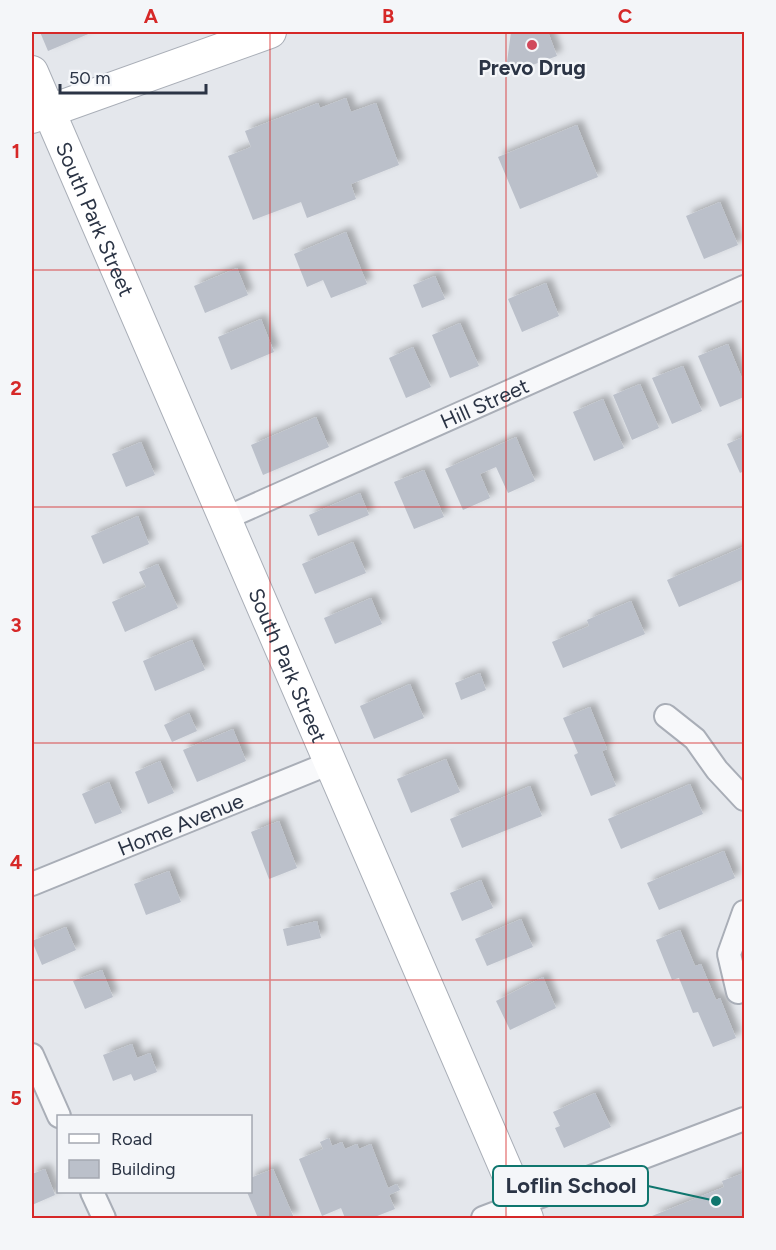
<svg xmlns="http://www.w3.org/2000/svg" width="776" height="1250" viewBox="0 0 776 1250" font-family="Figtree,sans-serif">
	<style>
		.building { fill: #bbc0ca; filter: url(#shadow) }
		.lines { fill: none; stroke-linecap: round; stroke-linejoin: round }
		.minor-casing { stroke: #a9aeb7; stroke-width: 26 }
		.secondary-casing { stroke: #a9aeb7; stroke-width: 34 }
		.minor { stroke: #f7f8fa; stroke-width: 22 }
		.secondary { stroke: #fff; stroke-width: 32 }
		.grid { fill: none; stroke: #d62828; stroke-width: 1.5; stroke-opacity: 0.55 }
		.poi-dot { fill: #d1495b; stroke: #f4f6f9; stroke-width: 2 }
		.labels { text-anchor: middle; dominant-baseline: central; stroke-width: 4.5; stroke-linejoin: round; paint-order: stroke }
		.poi-label { font-size: 21px; font-weight: bold; fill: #2b3445; stroke: #f4f6f9 }
		.street-label { font-size: 21px; fill: #2b3445; stroke: #f4f6f9 }
		.leader { fill: none; stroke: #0f766e; stroke-width: 2 }
		.callout-dot { fill: #0f766e; stroke: #f4f6f9; stroke-width: 2 }
		.callout { fill: #f4f6f9; stroke: #0f766e; stroke-width: 2 }
		.callout-label { font-size: 22px; text-anchor: middle; font-weight: bold; fill: #2b3445 }
		.neatline { fill: none; stroke: #d62828; stroke-width: 2 }
		.grid-label { font-size: 20px; text-anchor: middle; font-weight: bold; fill: #d62828 }
	</style>
	<defs>
		<filter id="shadow"><feDropShadow dx="5.5" dy="-5.5" stdDeviation="3" flood-color="#0004"/></filter>
	</defs>
	<rect width="100%" height="100%" fill="#e4e7ec"/>
	<!-- building -->
	<path class="building" d="M40,32H93L48,51Z
		M511,32H548L557,56L524,68L507,62Z
		M346,98L351,112L376,103L399,165L351,184L356,199L307,218L301,202L253,220L228,156L251,147L245,131L318,103L320,108Z
		M577,125L598,177L520,209L498,157Z
		M720,202L738,245L704,259L686,216Z
		M346,232L367,284L331,298L323,280L307,287L294,254Z
		M237,268L248,295L205,313L194,286Z
		M435,276L445,299L422,308L413,285Z
		M546,283L559,316L522,332L508,299Z
		M261,319L274,352L231,370L218,337Z
		M460,323L479,366L450,378L432,335Z
		M728,344L744,383V397L720,407L698,356Z
		M413,347L431,387L406,398L389,358Z
		M683,366L702,411L672,424L652,378Z
		M640,384L659,428L632,440L613,395Z
		M603,399L624,448L594,461L573,412Z
		M316,417L329,447L263,475L251,445Z
		M516,437L535,481L508,493L496,467L480,474L490,498L463,510L445,469Z
		M743,437L744,471L740,473L727,444Z
		M141,442L155,475L126,487L112,454Z
		M424,470L444,517L414,529L394,482Z
		M360,493L369,515L318,536L309,515Z
		M138,516L149,544L103,564L91,536Z
		M353,542L366,573L315,594L302,564Z
		M743,547L744,579L679,607L667,580Z
		M158,564L178,608L125,632L112,602L146,587L139,572Z
		M371,598L382,624L335,644L324,618Z
		M631,601L645,634L563,668L552,642L589,626L587,620Z
		M192,640L205,670L155,691L143,661Z
		M480,673L486,690L461,700L455,683Z
		M410,684L424,718L374,739L360,706Z
		M590,707L607,749L602,751L616,786L591,796L574,755L578,753L563,718Z
		M189,713L197,731L172,742L164,725Z
		M233,729L246,761L197,782L183,750Z
		M446,759L460,792L411,813L397,779Z
		M160,761L174,793L148,804L135,772Z
		M109,782L122,813L95,824L82,794Z
		M690,784L703,814L621,849L608,819Z
		M530,786L542,816L462,848L450,819Z
		M279,821L297,868L269,879L251,832Z
		M724,851L735,878L659,910L647,883Z
		M169,871L181,902L146,915L134,884Z
		M481,880L493,908L462,921L450,893Z
		M521,919L533,947L487,966L475,939Z
		M317,921L321,938L287,946L283,929Z
		M66,927L76,950L42,965L32,941Z
		M680,930L695,966L701,964L716,1000L720,998L736,1038L713,1047L698,1012L693,1013L679,978L672,980L656,940Z
		M102,970L113,997L85,1009L73,981Z
		M543,977L556,1008L510,1030L496,1001Z
		M132,1044L137,1058L150,1053L157,1072L134,1081L131,1074L113,1081L103,1055Z
		M595,1093L611,1127L564,1148L555,1128L560,1126L553,1112Z
		M329,1138L332,1146L342,1142L345,1149L357,1144L359,1149L371,1144L388,1188L397,1184L400,1190L389,1195L395,1209L372,1218H345L341,1208L322,1216L299,1159L323,1149L320,1142Z
		M45,1169L55,1195L32,1205V1174Z
		M273,1169L294,1218H258L247,1192H250V1178Z
		M744,1173V1218H653L652,1216L724,1187L722,1181Z"/>
	<g class="lines">
		<!-- minor casing -->
		<g class="minor-casing">
			<g id="minor">
				<path id="s1" d="M224,519L744,287"/>
				<path d="M666,716L695,739L717,770L744,799"/>
				<path id="s2" d="M32,884L330,763"/>
				<path d="M738,992L729,954L744,912"/>
				<path d="M32,1055L59,1116"/>
				<path d="M92,1192L104,1218"/>
				<path d="M483,1218L744,1119"/>
			</g>
		</g>
		<!-- secondary casing -->
		<g class="secondary-casing">
			<g id="secondary">
				<path id="s3" d="M32,72L527,1218"/>
				<path d="M32,117L270,32"/>
			</g>
		</g>
		<!-- minor -->
		<use href="#minor" class="minor"/>
		<!-- secondary -->
		<use href="#secondary" class="secondary"/>
	</g>
	<!-- grid -->
	<path class="grid" d="M270,32V1218M506,32V1218M32,270H744M32,507H744M32,743H744M32,980H744"/>
	<!-- markers -->
	<circle class="poi-dot" cx="532" cy="45" r="6"/>
	<g class="labels">
		<!-- poi labels -->
		<g class="poi-label">
			<text x="532" y="67">Prevo Drug</text>
		</g>
		<!-- street labels -->
		<g class="street-label">
			<text stroke="none"><textPath href="#s3" startOffset="160">South Park Street</textPath></text>
			<text stroke="none"><textPath href="#s1" startOffset="285">Hill Street</textPath></text>
			<text stroke="none"><textPath href="#s3" startOffset="646">South Park Street</textPath></text>
			<text stroke="none"><textPath href="#s2" startOffset="160">Home Avenue</textPath></text>
		</g>
	</g>
	<!-- callouts -->
	<path class="leader" d="M716 1201L648 1186"/>
	<circle class="callout-dot" cx="716" cy="1201" r="6"/>
	<rect class="callout" x="493" y="1166" width="155" height="40" rx="6"/>
	<g class="callout-label">
		<text x="571" y="1193">Loflin School</text>
	</g>
	<!-- border -->
	<rect width="776" height="1250" fill="none" stroke="#f4f6f9" stroke-width="66"/>
	<!-- legend -->
	<rect x="57" y="1115" width="195" height="78" fill="#f4f6f9" stroke="#a4a8b1" stroke-width="1.5"/>
	<rect x="69" y="1134" width="30" height="9" fill="#ffffff" stroke="#a4a8b1" stroke-width="1.5"/>
	<text x="111" y="1145" font-size="18" fill="#2b3445">Road</text>
	<rect x="69" y="1160" width="30" height="18" fill="#bbc0ca" stroke="#a4a8b1" stroke-width="1.5"/>
	<text x="111" y="1175" font-size="18" fill="#2b3445">Building</text>
	<!-- scale -->
	<path d="M60 84v9h146v-9" fill="none" stroke="#2b3445" stroke-width="3"/>
	<text x="69" y="84" font-size="18" fill="#2b3445" stroke="#f4f6f9" stroke-width="4.5" paint-order="stroke">50 m</text>
	<rect x="33" y="33" width="710" height="1184" class="neatline"/>
	<g class="grid-label">
		<text x="151" y="23">A</text>
		<text x="388" y="23">B</text>
		<text x="625" y="23">C</text>
		<text x="16" y="158">1</text>
		<text x="16" y="395">2</text>
		<text x="16" y="632">3</text>
		<text x="16" y="869">4</text>
		<text x="16" y="1105">5</text>
	</g>
</svg>
